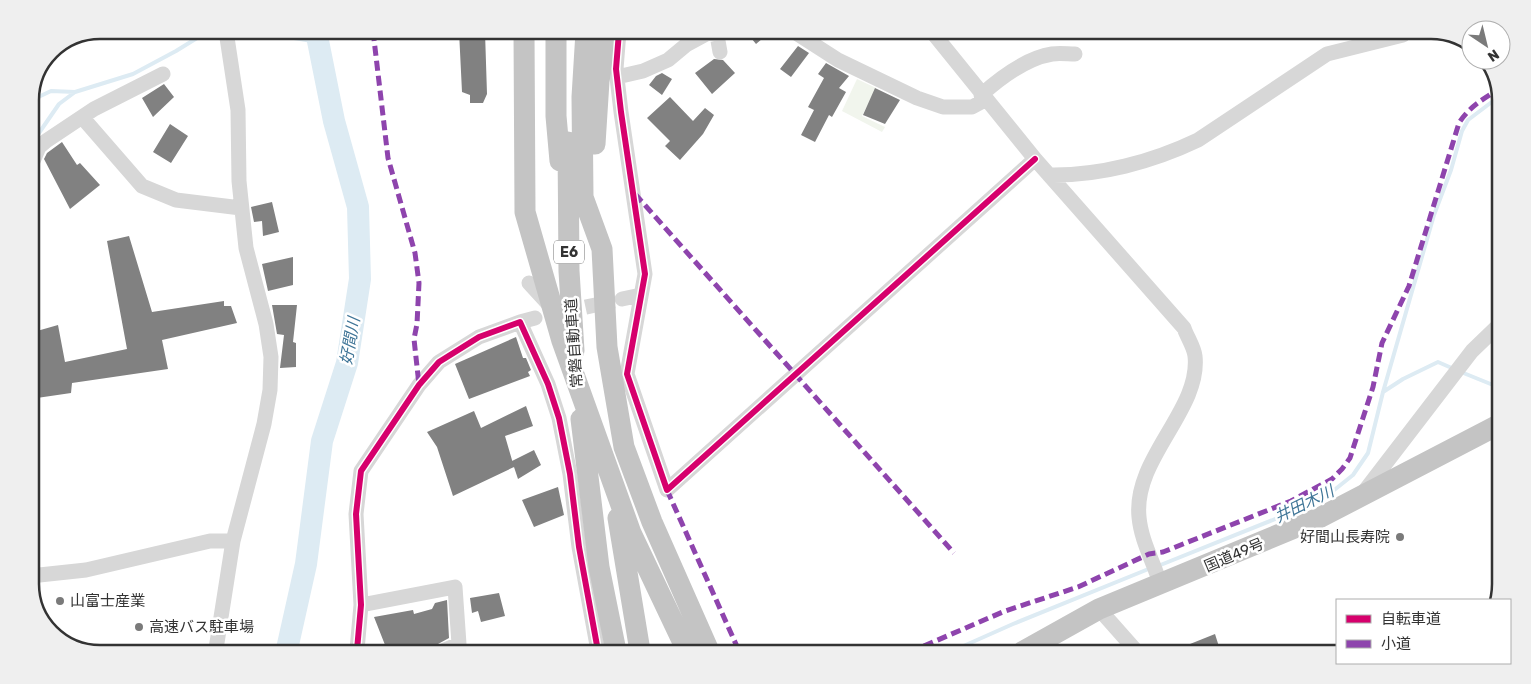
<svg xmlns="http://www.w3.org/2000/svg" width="1531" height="684" viewBox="0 0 1531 684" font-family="Rubik,'Noto Sans JP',sans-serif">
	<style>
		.green { fill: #f1f5ed }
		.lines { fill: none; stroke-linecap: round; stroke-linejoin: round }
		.stream { stroke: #ddebf3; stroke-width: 4 }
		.river { stroke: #ddebf3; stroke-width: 22 }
		.building { fill: #818181 }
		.minor-tunnel { stroke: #d6d6d6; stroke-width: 15; stroke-dasharray: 15 8; stroke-linecap: butt }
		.minor { stroke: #d7d7d7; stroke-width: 15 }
		.highway { stroke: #c4c4c4; stroke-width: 21 }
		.quiet { stroke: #8e44ad; stroke-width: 5; stroke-dasharray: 10 5; stroke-linecap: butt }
		.cycleway-casing { stroke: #fff; stroke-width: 9 }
		.cycleway { stroke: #d6006c; stroke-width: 6 }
		.poi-dot { fill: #7a7a7a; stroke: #fff; stroke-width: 2 }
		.labels { text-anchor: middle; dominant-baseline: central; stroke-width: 5; stroke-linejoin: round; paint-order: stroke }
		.shield { fill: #fff; stroke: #707070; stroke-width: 1 }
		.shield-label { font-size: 14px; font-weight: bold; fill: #333 }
		.street-label { font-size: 15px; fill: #333; stroke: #fff }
		.poi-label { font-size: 15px; fill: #333; stroke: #fff; text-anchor: start }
		.water-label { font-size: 16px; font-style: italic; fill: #3f7597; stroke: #fff }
		.rim { fill: none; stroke: #333; stroke-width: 2.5 }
	</style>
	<rect width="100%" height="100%" fill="#fff"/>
	<!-- green -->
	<path class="green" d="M857,79L876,88L862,116L885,127L882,132L842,111Z"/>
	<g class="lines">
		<!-- stream -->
		<path class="stream" d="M255,31L257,35H276L318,42
			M30,101L51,91L75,92
			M30,146L59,104L75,92L133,74L176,51L210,30
			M1461,372L1498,387
			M1383,392L1403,379L1438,362L1454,369
			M1158,566L1300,509L1328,495L1353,475L1368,453L1383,392L1434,215L1451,170L1462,131L1468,120L1501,95
			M950,652L1013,624L1151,568"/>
		<!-- river -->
		<path class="river" d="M287,649L306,564L322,441L347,363L360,279L358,207L334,121L316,31"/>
	</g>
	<!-- building -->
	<path class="building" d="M459,31L485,32L487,94L483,103H470V95L462,92Z
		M747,33H769L756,44Z
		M798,46L809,53L791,77L780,69Z
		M714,59L723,60L735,73L712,94L695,73Z
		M826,63L849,76L839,88L846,92L832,117L829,115L815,142L801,135L814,110L808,107L824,78L818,74Z
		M662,73L672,79L662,95L649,85L656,76Z
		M164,84L174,97L153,117L142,98Z
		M875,88L900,100L885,124L863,115Z
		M670,97L693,121L705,108L714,115L703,134L680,160L665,146L670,141L647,118Z
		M170,124L188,136L171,163L153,152Z
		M62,142L77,165L80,163L100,185L70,209L44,159L47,153Z
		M272,202L279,232L263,236L262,221L254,222L251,207Z
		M129,236L152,312L224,301V306H231L237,323L162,340L168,369L72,383L71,393L30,399V333L58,325L65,362L127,349L107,241Z
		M293,257V285L268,291L262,264Z
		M272,305H297L293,342L296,343V367L280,368L284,335L277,334Z
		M516,337L523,358H526L531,370L528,372L530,376L469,399L455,364Z
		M526,406L533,426L505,436L514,467L453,496L437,447L427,432L474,411L481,428Z
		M534,450L541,465L518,479L512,461Z
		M558,487L564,515L534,527L522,500Z
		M499,593L505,616L481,622L478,611L472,613L470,598Z
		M447,600L449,638L438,644L436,650H387L374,617L413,610L414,614L432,609L435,603Z
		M1215,634L1221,653H1170V652Z"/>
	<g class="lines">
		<!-- minor-tunnel -->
		<path class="minor-tunnel" d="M563,312L614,301"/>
		<!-- minor -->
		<path class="minor" d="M619,32L616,69L621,112L645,274L627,374L667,490L1035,159
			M708,33L717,35L720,52
			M796,33L838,60L917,98L943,107H972L985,100
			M933,33L1035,159L1184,328C1187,337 1194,347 1195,356C1201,410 1133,458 1139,517C1141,540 1153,561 1160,583
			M617,77L643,71L668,60L686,45L710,32
			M981,95C1000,78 1027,58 1052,54C1059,53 1068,54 1075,54
			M82,117L142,186L176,200L241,208
			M30,168L39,147L46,141L94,109L163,74
			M1049,175C1099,176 1152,162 1198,140L1327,54L1403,35
			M529,283L551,307
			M622,299L641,295
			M520,322L535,318
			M1363,493L1472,351L1499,325
			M30,576L86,570L210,541H233
			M361,605L455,587L459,644L445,650
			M1099,609L1138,653
			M216,649L233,541L264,424L270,390L271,357L266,324L246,248L239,181L238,110L226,31
			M357,650L361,605L356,514L361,471L419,385L439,362L479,337L520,322L548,384L559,418L570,474L579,547L598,651"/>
		<!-- highway -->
		<path class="highway" d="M524,32L525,212L562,341L631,533L687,651
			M556,32V116L560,161
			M586,32L582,97L583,197L602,249L607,347L624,447L652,522L709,651
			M568,142L569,271L574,351
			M595,144L599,81L607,32
			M581,419L599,567L616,651
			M618,518L640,651
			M1022,652L1099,609L1321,517L1498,425"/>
		<!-- quiet -->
		<path class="quiet" d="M373,31L388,158L415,253L419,283L417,324L414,339L419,385
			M635,194L954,553
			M667,490L739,651
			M910,652L1005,611L1078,587L1149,554L1163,552L1291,501L1332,479L1342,469L1350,458L1373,387L1382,343L1409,286L1459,123C1469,107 1483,99 1499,89"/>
		<!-- cycleway casing -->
		<g class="cycleway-casing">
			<path id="cycleway" d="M619,32L616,69L621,112L645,274L627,374L667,490L1035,159
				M357,650L361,605L356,514L361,471L419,385L439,362L479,337L520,322L548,384L559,418L570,474L579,547L598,651"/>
		</g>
		<!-- cycleway -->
		<use href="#cycleway" class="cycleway"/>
	</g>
	<!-- markers -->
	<g class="poi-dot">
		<circle cx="1400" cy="537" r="5"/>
		<circle cx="60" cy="601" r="5"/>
		<circle cx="139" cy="627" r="5"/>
	</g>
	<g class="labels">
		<!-- shield labels -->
		<rect class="shield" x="554" y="240.5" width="30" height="23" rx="4"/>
		<g class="shield-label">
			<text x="569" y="252">E6</text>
		</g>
		<!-- street labels -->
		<g class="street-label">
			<text transform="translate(574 343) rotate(-94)">常磐自動車道</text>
			<text transform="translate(1234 555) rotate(-23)">国道49号</text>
		</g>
		<!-- poi labels -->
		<g class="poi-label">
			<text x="1390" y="537" text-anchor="end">好間山長寿院</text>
			<text x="70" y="601">山富士産業</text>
			<text x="149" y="627">高速バス駐車場</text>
		</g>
		<!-- water labels -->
		<g class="water-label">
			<text transform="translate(350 341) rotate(-80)">好間川</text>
			<text transform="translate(1304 504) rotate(-26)">井田木川</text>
		</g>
	</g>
	<!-- crop -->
	<path d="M0 0H1531V684H0ZM100 39H1431A61 61 0 0 1 1492 100V584A61 61 0 0 1 1431 645H100A61 61 0 0 1 39 584V100A61 61 0 0 1 100 39Z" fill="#efefef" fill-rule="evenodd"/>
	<path class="rim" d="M100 39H1431A61 61 0 0 1 1492 100V584A61 61 0 0 1 1431 645H100A61 61 0 0 1 39 584V100A61 61 0 0 1 100 39Z"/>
	<!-- legend -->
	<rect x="1336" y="599" width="175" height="65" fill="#ffffff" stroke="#adadad"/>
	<rect x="1346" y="615" width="25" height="8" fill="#d6006c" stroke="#adadad"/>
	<text x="1381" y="624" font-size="15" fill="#333333">自転車道</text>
	<rect x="1346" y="640" width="25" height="8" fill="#8e44ad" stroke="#adadad"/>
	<text x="1381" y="649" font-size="15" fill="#333333">小道</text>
	<!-- north arrow -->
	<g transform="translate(1486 45) rotate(145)"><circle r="24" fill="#ffffff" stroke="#adadad"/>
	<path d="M0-4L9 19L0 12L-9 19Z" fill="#7a7a7a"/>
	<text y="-8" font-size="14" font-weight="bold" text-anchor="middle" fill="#333333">N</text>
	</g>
</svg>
